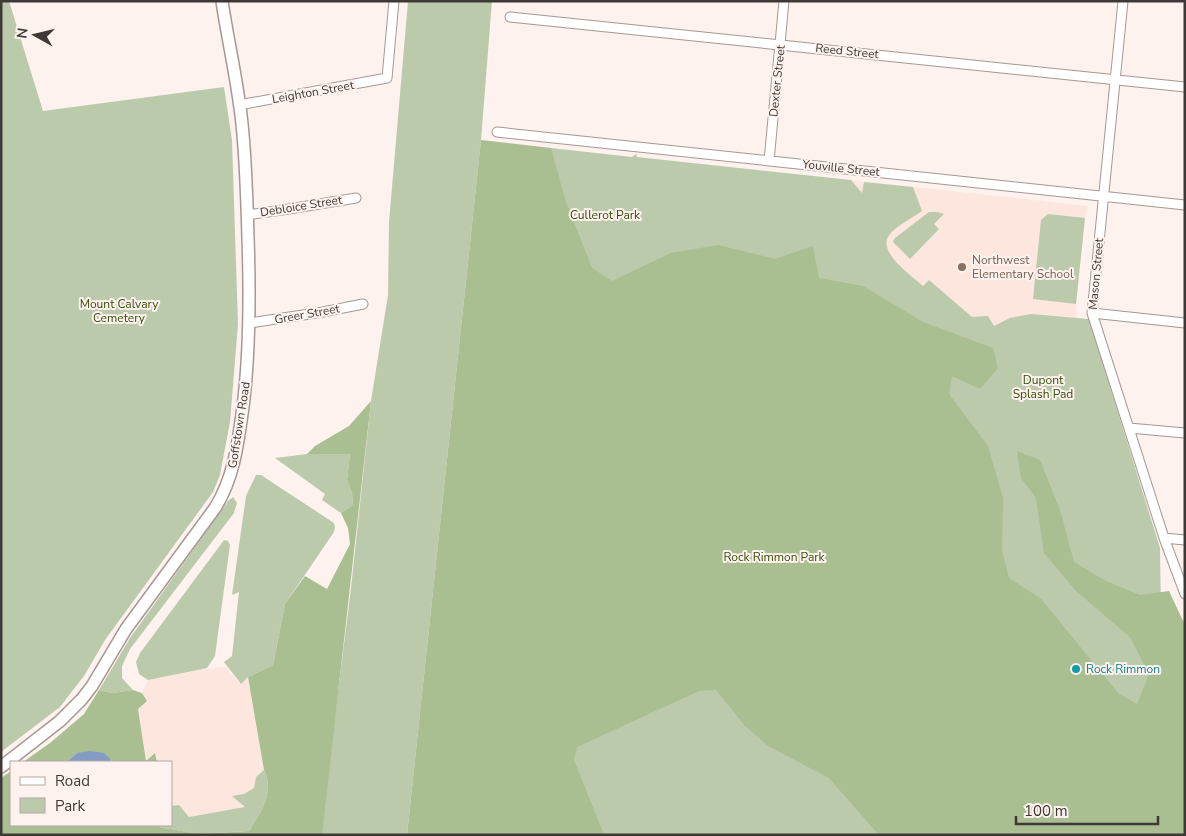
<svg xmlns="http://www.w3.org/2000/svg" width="1186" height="836" viewBox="0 0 1186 836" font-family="'Nunito Sans',sans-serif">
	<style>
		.built { fill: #fde6de }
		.green { fill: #bbcaab }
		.forest { fill: #a9be91 }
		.water { fill: #849cc4 }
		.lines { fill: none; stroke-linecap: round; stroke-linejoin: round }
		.minor-casing { stroke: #a59792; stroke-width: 11 }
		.major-casing { stroke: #a59792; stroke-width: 14 }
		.minor { stroke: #fff; stroke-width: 9 }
		.major { stroke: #fff; stroke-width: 11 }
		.education-dot { fill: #8d6e63; stroke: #fef2ee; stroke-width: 2 }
		.culture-dot { fill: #0f9aa8; stroke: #fef2ee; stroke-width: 2 }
		.labels { text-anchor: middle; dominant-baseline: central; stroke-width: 4; stroke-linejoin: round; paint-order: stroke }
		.street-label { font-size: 12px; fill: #3e3836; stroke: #fef2ee }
		.park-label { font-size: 12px; fill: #354e09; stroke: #fef2ee }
		.education-label { font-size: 12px; fill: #785e54; stroke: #fef2ee; text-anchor: start }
		.culture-label { font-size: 12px; fill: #0d838f; stroke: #fef2ee; text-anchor: start }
	</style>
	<rect width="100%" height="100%" fill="#fef2ee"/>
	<!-- built -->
	<path class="built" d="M851,180L1088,206L1085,218L1076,304L1077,319L1057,316L994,326L923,322L850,201L862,193Z
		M226,667L240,684L248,677L264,770L268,779L249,831L159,825H171V762H157L156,754L146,762L138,709L147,701L142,693L148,680L194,670Z"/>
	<!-- green -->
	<path class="green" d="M1,1H9L43,111L224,87L232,140L238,324L230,422L220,475L213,492L105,640L84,676L60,707L1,752Z
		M408,1H492L481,140L407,835H320L351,588L371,401L388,295L389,222Z
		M551,148L632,157L636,154L637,157L851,180L862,193L864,182L913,187L922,211C912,218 898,225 890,234C875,251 912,276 923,286L929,280L972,317L988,316L994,326L1010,318L1031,314L1089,319L1160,548L1164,835H414L517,449Z
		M929,212H937L944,214L934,224L939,229L910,259L893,242L895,238Z
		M1048,214L1085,218L1076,304L1033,299L1041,220Z
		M307,454H350L347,480L352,493L353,505L341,513L322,500L325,494L275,458Z
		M256,475H261L334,523L335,527L334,532L285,604L273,665L248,677L241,684L224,662L232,656L239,592L232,595L246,496Z
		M233,497L237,503L234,513L130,649L122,666V678L133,690L113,693L99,690L130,638L228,501Z
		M224,540L228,541L230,545L215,656L207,668L148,680L139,674L136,662L140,653Z
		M264,770C275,792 261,812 249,831L199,834L159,827V825H171V806L179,805L189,817L245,807L232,796L244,794L254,788L256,777Z"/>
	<!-- forest -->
	<path class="forest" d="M481,140L551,148L565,199L592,268L612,281L671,253L718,245L775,259L813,246L819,278L863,286L923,322L993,348L998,368L980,389L952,376L949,394L988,446L1003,498L1002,550L1009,578L1041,599L1119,694L1137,704L1149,674L1130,637L1076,591L1044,553L1036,498L1021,478L1017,451L1040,460L1060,510L1074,562L1106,581L1140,595L1169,591L1185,625V835H879L829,778L768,746L745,726L716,690L699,691L577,747L574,760L604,835H407Z
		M371,401L322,835H1V778L11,771V825H159V827L199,834L249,831C261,812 275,792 264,770L248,677L273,665L285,604L305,576L327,589L350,544L348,528L341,513L353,505L352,493L347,480L350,454H307L315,446L349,426Z
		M99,690L113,693L133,690L142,693L147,701L138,709L146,761L155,753L157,762H113L112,760L77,753L66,762H23L50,743L84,714Z"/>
	<!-- water -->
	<path class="water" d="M90,751L104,753L113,762H66L77,753Z"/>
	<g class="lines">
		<!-- minor casing -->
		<g class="minor-casing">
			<path id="minor" d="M1123,1L1092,313L1164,538L1185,594
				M510,17L1185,87
				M239,105L387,78L394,1
				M497,132L1185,205
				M769,161L784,1
				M247,215L289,209L356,198
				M1092,313L1185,323
				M250,323L323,312L363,304
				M1129,428L1185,433
				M1164,538L1185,540"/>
		</g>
		<!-- major casing -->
		<g class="major-casing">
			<path id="major" d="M1,767L60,721L82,699L92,686L126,629L215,508C234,478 238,443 243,407C250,351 250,295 248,238C247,200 246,162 242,124C238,83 228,42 222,1"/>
		</g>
		<!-- minor -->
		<use href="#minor" class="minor"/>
		<!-- major -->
		<use href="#major" class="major"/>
	</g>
	<!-- markers -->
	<circle class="education-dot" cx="962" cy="267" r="5"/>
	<circle class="culture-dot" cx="1076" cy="669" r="5"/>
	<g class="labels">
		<!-- street labels -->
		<g class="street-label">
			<text transform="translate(847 51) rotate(6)">Reed Street</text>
			<text transform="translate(777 81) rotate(-84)">Dexter Street</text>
			<text transform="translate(313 92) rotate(-10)">Leighton Street</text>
			<text transform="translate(841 168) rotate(6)">Youville Street</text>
			<text transform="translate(301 206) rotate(-9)">Debloice Street</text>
			<text transform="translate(1096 274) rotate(-85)">Mason Street</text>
			<text transform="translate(307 314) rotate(-10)">Greer Street</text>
			<text transform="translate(239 425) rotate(-81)">Goffstown Road</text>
		</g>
		<!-- park labels -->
		<g class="park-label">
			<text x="605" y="215">Cullerot Park</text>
			<text x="119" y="304">Mount Calvary<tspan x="119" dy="14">Cemetery</tspan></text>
			<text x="1043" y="380">Dupont<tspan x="1043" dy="14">Splash Pad</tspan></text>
			<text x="774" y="557">Rock Rimmon Park</text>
		</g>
		<!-- education labels -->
		<g class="education-label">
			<text x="972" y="260">Northwest<tspan x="972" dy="14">Elementary School</tspan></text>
		</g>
		<!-- culture labels -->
		<g class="culture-label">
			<text x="1086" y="669">Rock Rimmon</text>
		</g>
	</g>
	<!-- border -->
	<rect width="1186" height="836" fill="none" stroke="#3e3836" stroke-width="5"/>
	<!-- legend -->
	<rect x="10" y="761" width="162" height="65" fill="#fef2ee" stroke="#b1a8a4"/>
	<rect x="20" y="777" width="25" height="8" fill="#ffffff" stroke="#b1a8a4"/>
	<text x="55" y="786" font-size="15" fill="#3e3836">Road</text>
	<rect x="20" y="798" width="25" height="15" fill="#bbcaab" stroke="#b1a8a4"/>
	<text x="55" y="811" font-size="15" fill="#3e3836">Park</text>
	<!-- north arrow -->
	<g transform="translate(35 35) rotate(278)" stroke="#fef2ee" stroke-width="4" paint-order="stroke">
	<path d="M0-4L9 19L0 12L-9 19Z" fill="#3e3836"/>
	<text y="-8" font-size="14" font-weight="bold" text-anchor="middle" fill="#3e3836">N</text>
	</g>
	<!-- scale -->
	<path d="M1016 816v8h142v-8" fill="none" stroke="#3e3836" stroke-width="2.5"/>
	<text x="1024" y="816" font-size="15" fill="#3e3836" stroke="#fef2ee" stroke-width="4" paint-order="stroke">100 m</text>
</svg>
